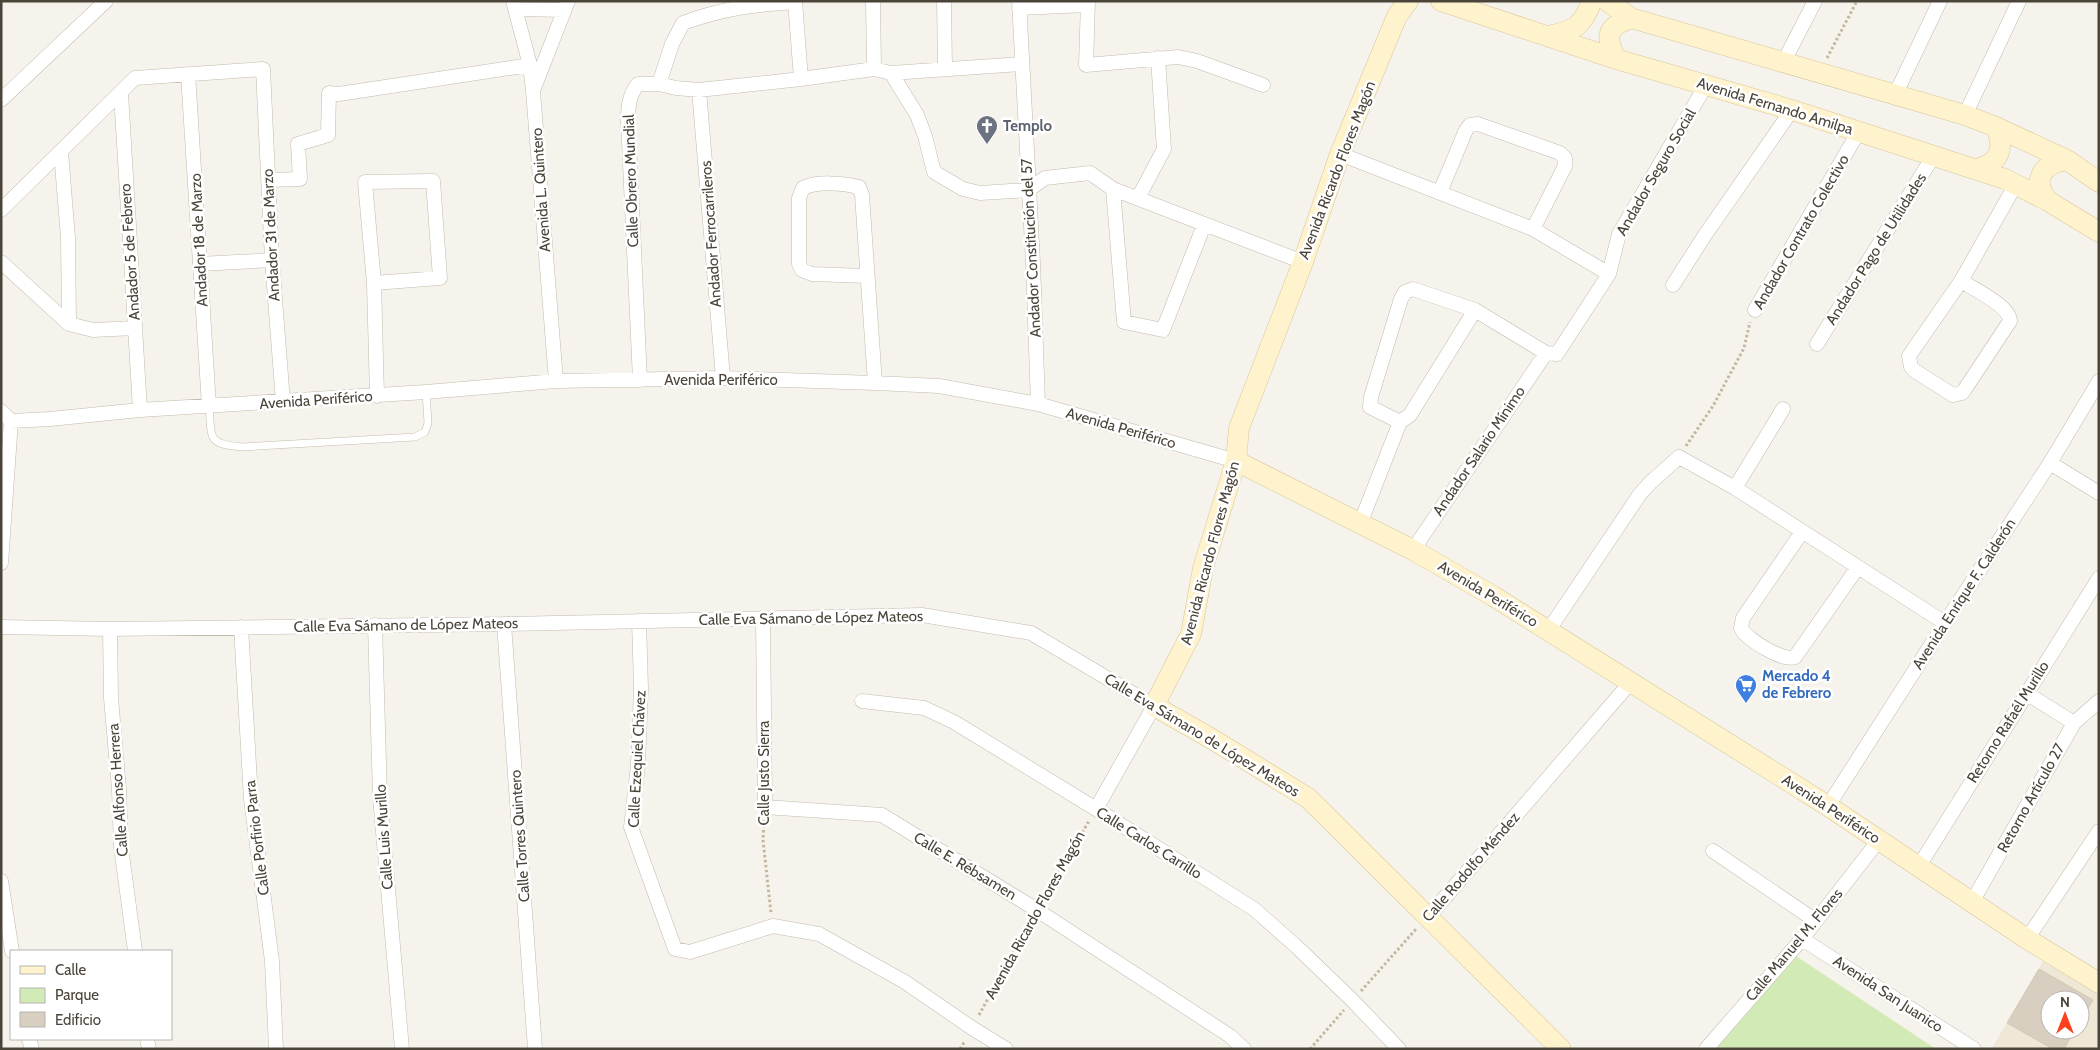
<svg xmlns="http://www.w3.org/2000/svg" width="2100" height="1050" viewBox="0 0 2100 1050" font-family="Cabin,sans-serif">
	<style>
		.education { fill: #efe8d6; fill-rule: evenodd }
		.green { fill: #d2eab5 }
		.building { fill: #d8cfc1; stroke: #d3c7b4 }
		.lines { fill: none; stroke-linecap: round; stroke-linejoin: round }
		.lane-casing { stroke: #c2bbae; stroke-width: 8 }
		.street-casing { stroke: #c2bbae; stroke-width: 15 }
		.secondary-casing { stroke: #d6c79b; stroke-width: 21 }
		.path { stroke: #c4b79f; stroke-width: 3; stroke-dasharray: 2.5 2.5; stroke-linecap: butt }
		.lane { stroke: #fff; stroke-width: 7 }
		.street { stroke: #fff; stroke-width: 14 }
		.secondary { stroke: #fff3cd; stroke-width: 20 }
		.labels { text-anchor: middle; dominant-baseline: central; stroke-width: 5; stroke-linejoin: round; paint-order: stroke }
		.street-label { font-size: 15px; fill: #4b4439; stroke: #fff }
		.worship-label { font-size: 15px; font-weight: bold; fill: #5b616d; stroke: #fff; text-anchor: start }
		.shop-label { font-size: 15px; font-weight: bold; fill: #366cbe; stroke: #fff; text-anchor: start }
	</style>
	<rect width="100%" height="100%" fill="#f6f3ec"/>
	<!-- education -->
	<path class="education" d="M2043,961L2099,995V1049L1992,1048ZM2050,1000H2080V1030H2050Z"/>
	<!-- green -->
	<path class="green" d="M1796,956L1936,1049H1713Z"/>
	<!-- building -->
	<path class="building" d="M2039,969L2093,1000L2080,1022V1000H2050V1030H2075L2064,1049H2053L2007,1023Z"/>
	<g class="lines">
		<!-- lane casing -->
		<g class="lane-casing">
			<path id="lane" d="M209,406C212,440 207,444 243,447L415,437L425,432L428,423L426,392"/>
		</g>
		<!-- street casing -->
		<g class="street-casing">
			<path id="street" d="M513,1L530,65L533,91L556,381
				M795,1L801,79
				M873,1L874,69
				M944,1L945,68
				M1019,1L1033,263L1038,404
				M1088,1L1086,65L1178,57L1197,61L1263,85
				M1019,8L1088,5
				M516,9L564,10
				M1783,63L1815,1
				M891,73L917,115L925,136L934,172L963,189L980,193L1028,190L1045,178L1090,173L1113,189L1303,262
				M188,74L209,406
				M659,84L672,44L683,23C724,8 752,5 795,2
				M534,88L568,1
				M699,90L723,378
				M121,93L140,410
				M1896,93L1940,1
				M1,100L106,1
				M1965,115L2019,1
				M1340,154L1533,229L1609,274
				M268,180L300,179L298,144L328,135L329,93L339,94L530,65
				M1113,189L1124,322L1163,330L1204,225
				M1440,192L1466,130L1470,125L1478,124L1560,153L1565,158V166L1533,229
				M1138,198L1164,149L1158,58
				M1,210L135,78L263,69L272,260L283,402
				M1,262L69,324L68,238L61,152
				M200,264L272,260
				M867,276L812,274L802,270L799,264V198L803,188C817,181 843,183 859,187L862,195L875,383
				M1961,281C1974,289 2010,306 2010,321L1965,389L1962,393L1953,395L1915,371L1911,367L1909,356L1961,281L2016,184
				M374,283L440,278L433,181L365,182L374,283L377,396
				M1673,285L1705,235L1792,110
				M1755,310L1859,131
				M69,324L93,330L135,328
				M1817,344L1934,155
				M640,380L628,120C628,107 629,95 638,84H659L676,88L699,90L801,79L874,69L891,73L1022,64
				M1783,409L1735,488L1945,623
				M1,411L11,421L50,419L140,410L426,392L556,381L723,378L875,383L939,386L1038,404L1236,461
				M1400,422L1370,407L1371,397L1401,299L1405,292L1413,289L1475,310L1546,353L1557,354L1609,274L1619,234L1706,85
				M2050,463L2099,493
				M1360,524L1400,422L1410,415L1475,310
				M1802,532L1743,618L1741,628C1746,639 1783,662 1795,657L1858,567
				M1413,550L1546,353
				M1,563L11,421
				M763,619L765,807L882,815L1037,910L1230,1036L1244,1049
				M639,621L641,688L638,765L631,827L675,949L690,952L773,926L819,934L905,982L972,1028L1006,1049
				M504,624L535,1049
				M375,625L380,797L402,1049
				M1,627L110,629L504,624L922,615L1031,633L1154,706L1096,809
				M241,627L251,799L272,961L276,1049
				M110,629L111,698L119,789L121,847L135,951
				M1548,631L1640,494L1651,482L1679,457L1735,488
				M2026,693L2074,723
				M862,701L924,708L954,722L1096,809L1254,909L1297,947L1352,1000L1399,1049
				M1828,806L1945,623L2050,463L2099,381
				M1713,851L1816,921
				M1919,866L2099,578
				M1,881L12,951
				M1972,902L2074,723L2099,701
				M1428,917L1630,683
				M1802,939L1974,1049
				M2027,939L2099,831
				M29,1039L32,1049
				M147,1039L149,1049
				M1706,1049L1802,939L1879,840"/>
		</g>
		<!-- secondary casing -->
		<g class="secondary-casing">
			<path id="secondary" d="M1408,1L1397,16L1340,154L1303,262L1239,428L1236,461L1203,568L1191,634L1154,706L1212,739L1308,798L1561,1049
				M1441,1L1616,59L1792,110L2005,179L2048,201L2099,232
				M1607,1L1631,18L1965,115L1996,127L2067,160L2099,182
				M1549,36C1575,30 1582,27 1592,1
				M1616,59C1605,36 1606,27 1631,18
				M1976,169C2000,163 2005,149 1996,127
				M2048,201C2031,180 2042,164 2067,160
				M1236,461L1413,550L1493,596L1828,806L2027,939L2099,983"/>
		</g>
		<!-- path -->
		<path class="path" d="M1827,58L1857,1
			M1686,446L1713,406L1744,348L1750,322
			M764,820L763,840L771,913
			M1044,897L1089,821
			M1361,991L1417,928
			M979,1015L1030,922
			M960,1049L965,1041
			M1310,1049L1344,1010"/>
		<!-- lane -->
		<use href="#lane" class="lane"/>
		<!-- street -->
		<use href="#street" class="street"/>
		<!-- secondary -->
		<use href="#secondary" class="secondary"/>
	</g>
	<!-- icons -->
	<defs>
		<g id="church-pin" transform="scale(1.125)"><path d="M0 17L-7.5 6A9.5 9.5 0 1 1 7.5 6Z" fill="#6b7280" stroke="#fff"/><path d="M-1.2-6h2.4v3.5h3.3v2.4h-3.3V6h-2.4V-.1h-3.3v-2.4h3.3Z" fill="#fff"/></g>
		<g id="supermarket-pin" transform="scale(1.125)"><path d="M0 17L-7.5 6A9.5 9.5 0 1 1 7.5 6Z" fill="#3f7fe0" stroke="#fff"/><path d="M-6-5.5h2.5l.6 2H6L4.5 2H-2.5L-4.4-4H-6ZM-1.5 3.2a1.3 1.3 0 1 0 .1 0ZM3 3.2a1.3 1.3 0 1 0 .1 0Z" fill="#fff"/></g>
	</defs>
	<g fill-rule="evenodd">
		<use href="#church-pin" x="987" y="126"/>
		<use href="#supermarket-pin" x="1746" y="685"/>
	</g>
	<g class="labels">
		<!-- street labels -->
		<g class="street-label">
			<text transform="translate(1775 106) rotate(17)">Avenida Fernando Amilpa</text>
			<text transform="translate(1337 170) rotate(-69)">Avenida Ricardo Flores Magón</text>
			<text transform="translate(1656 172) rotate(-60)">Andador Seguro Social</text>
			<text transform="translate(631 181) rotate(-92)">Calle Obrero Mundial</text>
			<text transform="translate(541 190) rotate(-94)">Avenida L. Quintero</text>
			<text transform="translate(1801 232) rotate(-60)">Andador Contrato Colectivo</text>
			<text transform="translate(711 234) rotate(-94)">Andador Ferrocarrileros</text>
			<text transform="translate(271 235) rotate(-93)">Andador 31 de Marzo</text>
			<text transform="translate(199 240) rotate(-93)">Andador 18 de Marzo</text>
			<text transform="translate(1031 248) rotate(-93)">Andador Constitución del 57</text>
			<text transform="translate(1876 249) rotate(-58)">Andador Pago de Utilidades</text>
			<text transform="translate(130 252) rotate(-94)">Andador 5 de Febrero</text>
			<text x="721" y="380">Avenida Periférico</text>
			<text transform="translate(316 400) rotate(-4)">Avenida Periférico</text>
			<text transform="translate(1121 428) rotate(16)">Avenida Periférico</text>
			<text transform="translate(1479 451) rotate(-56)">Andador Salario Mínimo</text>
			<text transform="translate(1210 553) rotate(-75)">Avenida Ricardo Flores Magón</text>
			<text transform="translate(1488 594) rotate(31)">Avenida Periférico</text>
			<text transform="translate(1964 594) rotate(-57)">Avenida Enrique F. Calderón</text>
			<text transform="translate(811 618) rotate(-1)">Calle Eva Sámano de López Mateos</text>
			<text transform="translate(406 625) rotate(-1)">Calle Eva Sámano de López Mateos</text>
			<text transform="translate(2008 722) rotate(-58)">Retorno Rafaél Murillo</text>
			<text transform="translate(1202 735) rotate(31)">Calle Eva Sámano de López Mateos</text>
			<text transform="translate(637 759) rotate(-87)">Calle Ezequiel Chávez</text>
			<text transform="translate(764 773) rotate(-90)">Calle Justo Sierra</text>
			<text transform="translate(118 790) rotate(-94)">Calle Alfonso Herrera</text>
			<text transform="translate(2031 798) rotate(-61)">Retorno Artículo 27</text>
			<text transform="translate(1831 809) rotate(33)">Avenida Periférico</text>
			<text transform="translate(520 836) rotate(-94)">Calle Torres Quintero</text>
			<text transform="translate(384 837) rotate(-94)">Calle Luis Murillo</text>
			<text transform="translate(257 838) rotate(-97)">Calle Porfirio Parra</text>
			<text transform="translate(1149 843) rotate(32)">Calle Carlos Carrillo</text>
			<text transform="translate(965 866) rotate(31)">Calle E. Rébsamen</text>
			<text transform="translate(1471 867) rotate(-49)">Calle Rodolfo Méndez</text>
			<text transform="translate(1035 915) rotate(-61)">Avenida Ricardo Flores Magón</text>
			<text transform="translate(1794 945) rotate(-50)">Calle Manuel M. Flores</text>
			<text transform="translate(1888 994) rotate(33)">Avenida San Juanico</text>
		</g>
		<!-- worship labels -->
		<g class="worship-label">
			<text x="1003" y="126">Templo</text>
		</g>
		<!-- shop labels -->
		<g class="shop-label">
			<text x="1762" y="676">Mercado 4<tspan x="1762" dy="17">de Febrero</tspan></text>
		</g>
	</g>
	<!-- border -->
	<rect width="2100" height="1050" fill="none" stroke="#4b4439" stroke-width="5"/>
	<!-- legend -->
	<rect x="10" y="950" width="162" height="90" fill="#ffffff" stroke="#b7b4b0"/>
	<rect x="20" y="966" width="25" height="8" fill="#fff3cd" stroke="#b7b4b0"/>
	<text x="55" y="975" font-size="15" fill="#4b4439">Calle</text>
	<rect x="20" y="988" width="25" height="15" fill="#d2eab5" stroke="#b7b4b0"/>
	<text x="55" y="1000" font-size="15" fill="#4b4439">Parque</text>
	<rect x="20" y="1012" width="25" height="15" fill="#d8cfc1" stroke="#b7b4b0"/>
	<text x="55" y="1025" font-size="15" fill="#4b4439">Edificio</text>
	<!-- north arrow -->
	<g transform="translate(2065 1015)"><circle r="24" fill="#ffffff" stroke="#b7b4b0"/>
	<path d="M0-4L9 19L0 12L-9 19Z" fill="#fc3f1d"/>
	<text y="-8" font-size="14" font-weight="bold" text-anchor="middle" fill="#4b4439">N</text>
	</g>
</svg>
